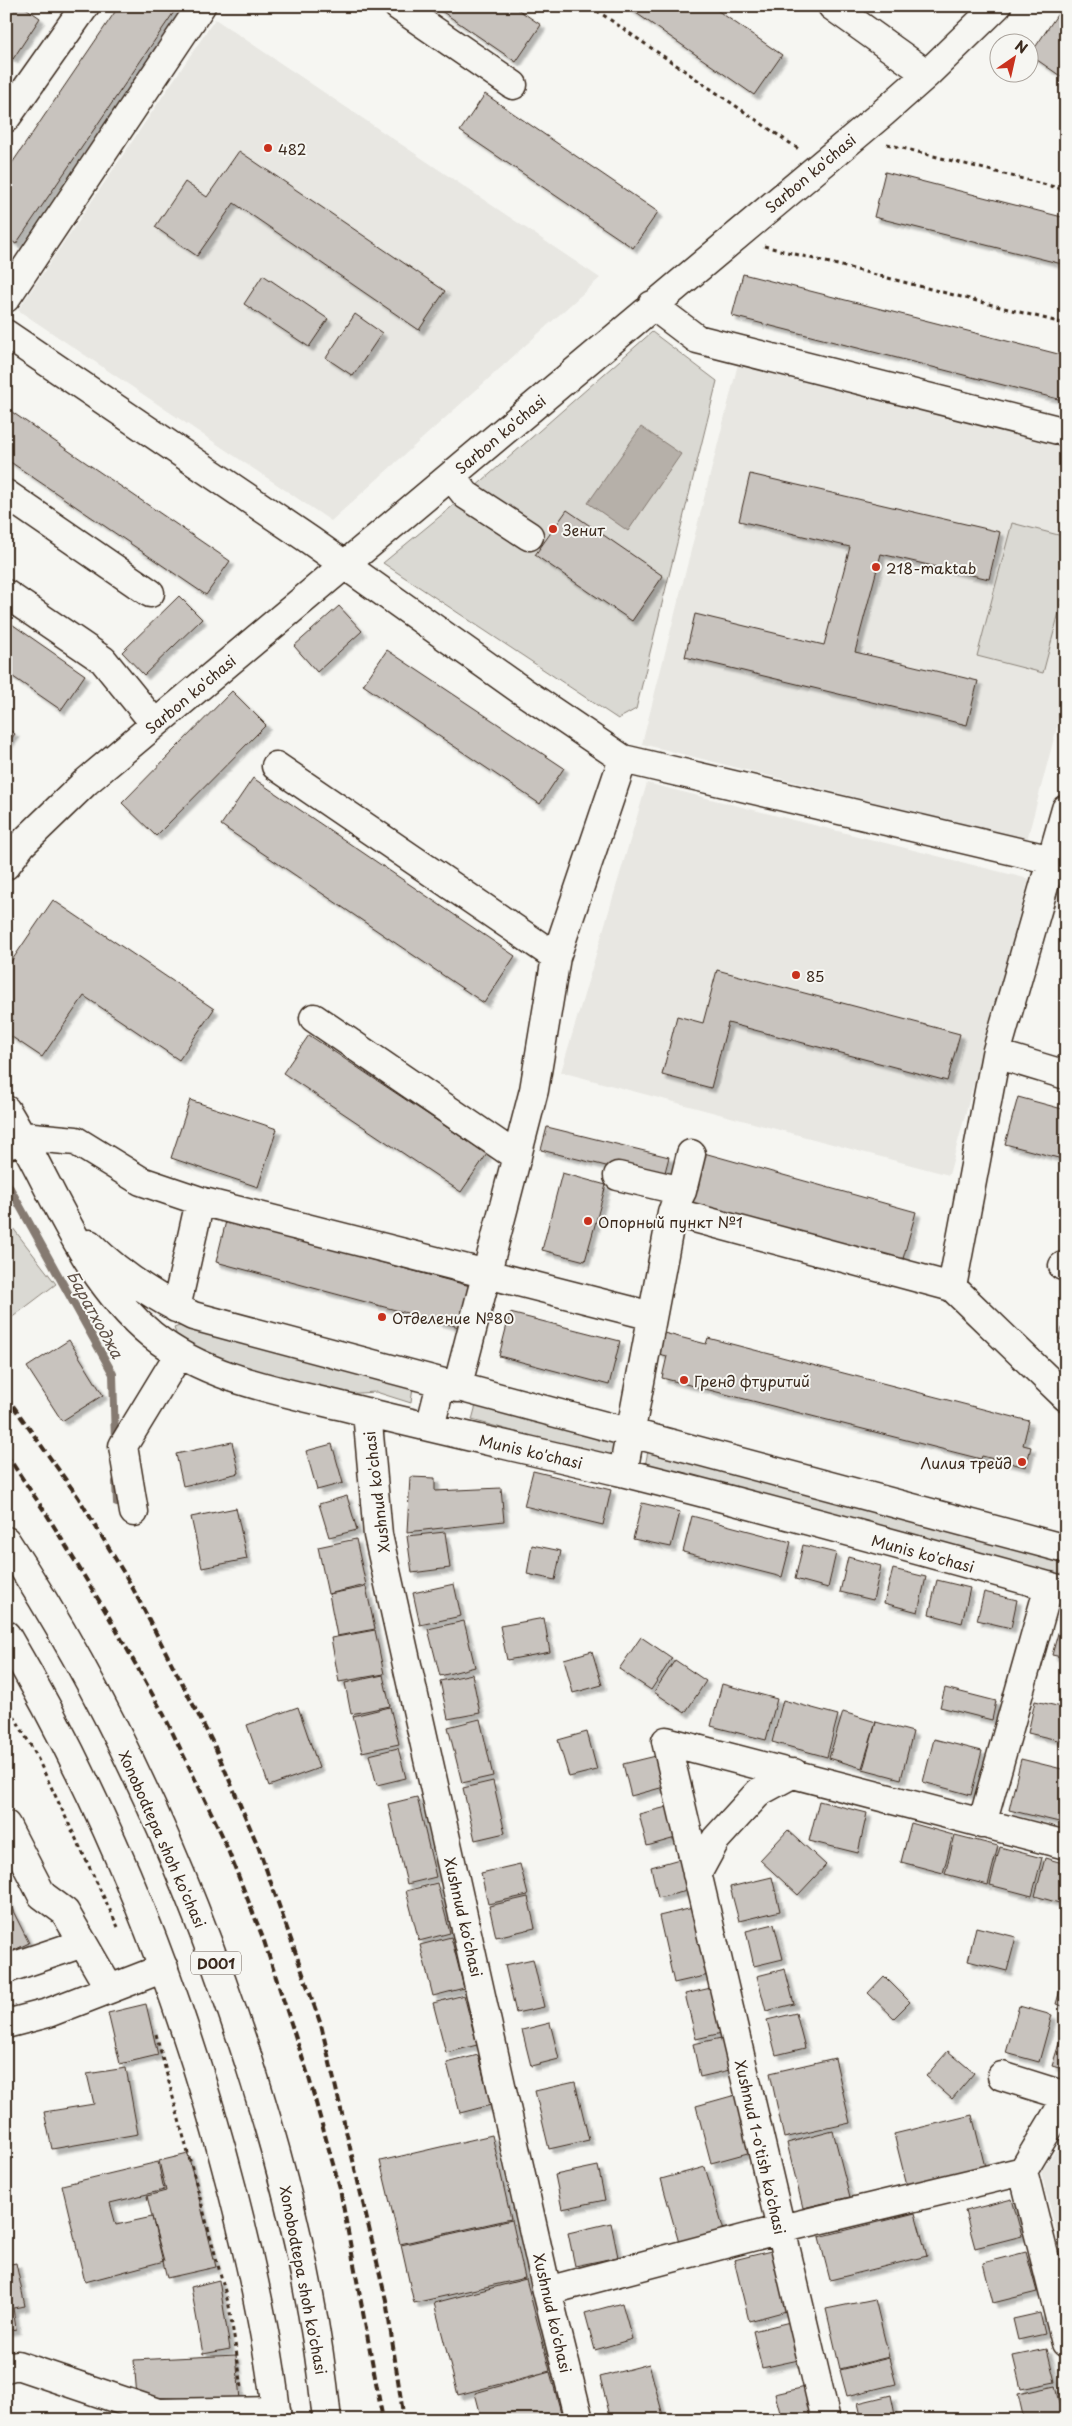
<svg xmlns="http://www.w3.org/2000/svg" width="1072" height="2426" viewBox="0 0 1072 2426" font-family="'Playpen Sans',sans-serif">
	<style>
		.built { fill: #e8e7e2 }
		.green { fill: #dad9d3; stroke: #8a8278 }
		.water { fill: #b6b0a9; stroke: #857a71 }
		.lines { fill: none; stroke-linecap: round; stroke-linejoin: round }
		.stream { stroke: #857a71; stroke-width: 8 }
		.building { fill: #c8c3be; stroke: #3b2a1e; filter: url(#shadow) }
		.minor-casing { stroke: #3b2a1e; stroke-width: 31 }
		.highway-casing { stroke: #3b2a1e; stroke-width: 31 }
		.path { stroke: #3b2a1e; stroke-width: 3; stroke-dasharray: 4 4; stroke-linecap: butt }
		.minor { stroke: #f6f6f2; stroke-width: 28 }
		.highway { stroke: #f6f6f2; stroke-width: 28 }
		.rail { stroke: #3b2a1e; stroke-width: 4; stroke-dasharray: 8 4; stroke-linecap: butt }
		.poi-dot { fill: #c8321e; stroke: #f6f6f2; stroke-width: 2 }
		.labels { text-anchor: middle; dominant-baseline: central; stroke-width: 4; stroke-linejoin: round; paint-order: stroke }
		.shield { fill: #f6f6f2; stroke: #73675e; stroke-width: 1 }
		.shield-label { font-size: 14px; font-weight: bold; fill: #3b2a1e }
		.poi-label { font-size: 15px; fill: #3b2a1e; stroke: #f6f6f2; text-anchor: start }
		.street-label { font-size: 15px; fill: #3b2a1e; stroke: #f6f6f2 }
		.water-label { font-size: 16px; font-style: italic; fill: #605248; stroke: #f6f6f2 }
	</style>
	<defs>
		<filter id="shadow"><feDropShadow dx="4.5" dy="4.5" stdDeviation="1" flood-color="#0004"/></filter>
	</defs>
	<rect width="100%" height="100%" fill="#f6f6f2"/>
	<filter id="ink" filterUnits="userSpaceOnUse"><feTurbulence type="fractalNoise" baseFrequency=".02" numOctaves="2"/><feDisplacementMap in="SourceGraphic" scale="10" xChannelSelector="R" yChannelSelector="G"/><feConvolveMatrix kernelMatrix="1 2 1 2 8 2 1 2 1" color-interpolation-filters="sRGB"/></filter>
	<g filter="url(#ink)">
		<!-- built -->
		<path class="built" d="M215,19L600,278L331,521L18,310Z
			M738,364L1066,441V693L1027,840L642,744Z
			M647,783L1029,879L949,1175L561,1072Z
			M1066,2135V2268L1041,2172Z"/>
		<!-- green -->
		<path class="green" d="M652,332L717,381L636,709L618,719L383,563L466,495Z
			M1012,523L1066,537V586L1043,673L977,656Z
			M6,1219L56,1284L6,1322Z
			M185,1324L413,1387L411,1403L376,1392L343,1394L217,1361L178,1339L174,1328Z
			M476,1405L616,1442L612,1458L472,1420Z
			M648,1451L1066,1562V1577L645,1466Z"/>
		<!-- water -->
		<path class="water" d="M641,427L681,454L628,531L588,503Z"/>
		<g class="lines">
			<!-- stream -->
			<path class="stream" d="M6,1181L113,1374L115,1441
				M116,1482L117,1503"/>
		</g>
		<!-- building -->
		<path class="building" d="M6,6H23L40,18L13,59L6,54Z
			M119,6H178L16,244L6,237V172Z
			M434,6H513L541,25L516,62Z
			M626,6H711L782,55L754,95Z
			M1063,6H1066V80L1030,55Z
			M485,94L658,212L633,248L460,131Z
			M239,151L445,291L419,330L234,203L197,256L155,227L185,182L207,197Z
			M885,172L1066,218V265L874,217Z
			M743,274L1066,356V401L732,316Z
			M263,275L328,319L309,347L244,304Z
			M355,314L382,333L353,376L326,358Z
			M6,408L230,561L206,595L6,459Z
			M750,474L1000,532L989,579L881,554L855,652L978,681L967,725L685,657L695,614L824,645L850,547L739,521Z
			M567,510L663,576L632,621L535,555Z
			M179,596L202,619L144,675L122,652Z
			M339,606L362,631L317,672L294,646Z
			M6,620L85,675L61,710L6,672Z
			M387,650L564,768L540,804L363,685Z
			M232,691L266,725L156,836L122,803Z
			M6,727L15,734L6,745Z
			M253,778L515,956L484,1003L221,825Z
			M53,900L214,1009L179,1060L84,996L42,1057L6,1033V969Z
			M717,970L960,1034L947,1081L728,1023L711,1088L662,1075L677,1016L703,1023Z
			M309,1035L487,1154L461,1192L283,1073Z
			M1018,1097L1066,1110V1160L1005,1144Z
			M190,1100L277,1129L258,1187L171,1158Z
			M547,1127L669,1157L663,1180L541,1150Z
			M704,1153L916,1212L901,1266L690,1206Z
			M562,1173L606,1185L585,1261L542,1250Z
			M226,1221L474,1287L463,1328L216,1262Z
			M510,1313L620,1341L609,1385L499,1356Z
			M1066,1314V1341L1059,1339Z
			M664,1333L706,1344L708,1338L1029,1421L1023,1445L1031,1447L1026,1467L982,1456L981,1459L662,1378L667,1356L659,1354Z
			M69,1340L103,1395L62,1421L27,1367Z
			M232,1442L239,1473L183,1486L176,1454Z
			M332,1444L343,1483L317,1490L306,1451Z
			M533,1471L611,1490L603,1525L524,1506Z
			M410,1477L435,1478V1491L501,1488L504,1521L407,1532Z
			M347,1496L357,1530L329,1537L319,1504Z
			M642,1503L680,1512L671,1547L633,1539Z
			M236,1508L247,1559L202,1568L191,1517Z
			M692,1516L791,1542L782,1577L683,1552Z
			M445,1532L450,1568L412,1573L407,1536Z
			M356,1539L366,1585L328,1594L318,1547Z
			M532,1545L561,1551L555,1580L527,1574Z
			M803,1545L836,1553L828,1588L795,1579Z
			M848,1557L881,1566L873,1600L840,1592Z
			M893,1569L926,1577L918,1612L884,1603Z
			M937,1580L970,1588L962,1623L929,1614Z
			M454,1584L461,1616L420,1625L413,1593Z
			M366,1587L375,1629L337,1636L329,1594Z
			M984,1592L1017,1600L1011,1628L977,1620Z
			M1063,1615L1066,1616V1658L1052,1655Z
			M544,1618L550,1652L507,1660L500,1626Z
			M464,1621L475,1667L440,1676L428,1629Z
			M375,1630L384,1674L339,1682L331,1638Z
			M641,1637L672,1658L651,1690L619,1669Z
			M592,1651L602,1685L573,1693L564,1659Z
			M675,1660L706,1681L685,1713L654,1692Z
			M472,1674L480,1713L448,1719L440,1681Z
			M383,1675L390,1706L351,1714L345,1683Z
			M722,1684L777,1699L766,1740L711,1726Z
			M945,1688L996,1701L992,1720L940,1707Z
			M783,1700L838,1715L827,1757L772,1742Z
			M1035,1701L1066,1708V1742L1028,1733Z
			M298,1707L319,1768L269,1786L247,1725Z
			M390,1707L399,1744L362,1752L353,1716Z
			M843,1712L876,1722L862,1768L829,1758Z
			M480,1719L493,1776L462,1783L448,1727Z
			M876,1722L913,1732L901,1779L863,1769Z
			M587,1732L597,1770L569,1777L558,1740Z
			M934,1739L982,1751L971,1795L923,1782Z
			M398,1748L406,1778L377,1785L369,1755Z
			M656,1756L664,1787L631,1796L623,1764Z
			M1021,1759L1066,1770V1795L1059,1822L1009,1810Z
			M493,1781L505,1833L475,1840L463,1788Z
			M417,1797L436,1877L407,1884L388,1804Z
			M819,1801L867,1813L858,1853L809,1841Z
			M671,1806L679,1837L647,1846L639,1814Z
			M911,1823L953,1835L943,1873L901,1862Z
			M788,1830L826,1865L798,1895L760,1860Z
			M955,1835L998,1846L988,1885L945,1874Z
			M1000,1847L1042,1858L1032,1896L990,1885Z
			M683,1858L691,1890L658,1898L651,1867Z
			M1045,1858L1066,1864V1905L1035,1896Z
			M520,1864L528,1895L488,1904L481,1873Z
			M772,1877L780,1911L739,1921L730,1887Z
			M437,1883L450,1933L419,1941L406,1891Z
			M6,1897L29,1943L6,1954Z
			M528,1897L535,1928L496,1937L489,1906Z
			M697,1907L713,1974L674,1983L659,1916Z
			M774,1924L783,1959L754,1966L746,1931Z
			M976,1927L1016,1937L1007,1971L968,1961Z
			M451,1937L464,1988L433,1996L420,1945Z
			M533,1959L544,2007L516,2013L505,1965Z
			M785,1969L794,2004L766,2011L757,1976Z
			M1066,1970V2007L1056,2004Z
			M884,1976L910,2002L894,2018L868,1993Z
			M715,1987L726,2032L696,2039L685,1994Z
			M464,1995L477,2045L446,2053L433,2003Z
			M146,2004L158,2055L120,2064L108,2013Z
			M1019,2006L1052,2015L1039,2062L1006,2053Z
			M796,2013L805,2048L776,2055L767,2020Z
			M550,2023L559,2059L531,2066L522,2030Z
			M1062,2034L1066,2035V2070L1052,2066Z
			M726,2037L734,2069L700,2077L693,2044Z
			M948,2051L974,2073L952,2099L926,2076Z
			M478,2055L491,2105L460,2113L447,2063Z
			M835,2058L850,2123L784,2138L770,2073Z
			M126,2068L138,2134L52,2149L44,2112L94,2104L87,2074Z
			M575,2082L589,2140L549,2149L535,2091Z
			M739,2094L755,2151L711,2163L696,2106Z
			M972,2115L986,2171L908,2190L894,2134Z
			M833,2131L850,2197L803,2208L787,2143Z
			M492,2135L511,2219L400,2244L380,2161Z
			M188,2154L216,2267L167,2278L147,2196L166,2191L159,2161Z
			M158,2162L164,2190L110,2203L116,2225L152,2217L164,2261L85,2282L62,2185Z
			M598,2166L605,2200L562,2209L555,2175Z
			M705,2167L724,2231L679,2243L661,2179Z
			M1066,2175V2202L1061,2176Z
			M1012,2199L1022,2236L975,2248L965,2211Z
			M915,2213L927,2256L830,2280L819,2237Z
			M512,2220L525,2278L414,2303L401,2245Z
			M611,2223L618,2257L575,2266L568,2233Z
			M775,2250L790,2310L749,2321L734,2260Z
			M1026,2252L1037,2292L993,2303L983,2263Z
			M16,2263L25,2306L13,2308L16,2329L6,2331V2265Z
			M526,2279L550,2371L458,2395L434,2303Z
			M219,2280L230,2349L203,2354L191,2287Z
			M875,2299L889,2357L840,2369L826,2309Z
			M622,2303L632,2339L595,2350L585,2313Z
			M1040,2313L1045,2334L1018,2340L1013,2319Z
			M794,2321L803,2359L762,2368L753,2331Z
			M1047,2349L1055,2382L1021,2389L1013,2356Z
			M236,2355L240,2400L137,2397L134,2360Z
			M889,2358L896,2384L847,2396L840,2370Z
			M649,2364L664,2419L611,2420L600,2377Z
			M550,2372L563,2420H482L475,2393Z
			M810,2386L818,2420H782L775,2394Z
			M1055,2386L1063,2420H1024L1018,2394Z
			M891,2395L896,2420H862L858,2403Z"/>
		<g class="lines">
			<!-- minor casing -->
			<g class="minor-casing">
				<path id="minor" d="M398,6L513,85
					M832,6L927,74
					M6,118L85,6
					M6,298L201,6
					M652,305L697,339L1066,432
					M6,334L311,541L521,690L623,759L1052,860
					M451,476L466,495L529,536
					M6,494L150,593
					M6,594L103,660L155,724
					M276,766L556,957
					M6,865L22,844L86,782L883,113L927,74L997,6
					M314,1018L517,1157
					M996,1054L1066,1075
					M6,1110C53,1186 81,1277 152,1335C207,1379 280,1391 346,1407C437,1430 530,1450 621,1472C770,1509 918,1550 1066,1591
					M11,1144L22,1136L76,1141L141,1181L200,1201L652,1316
					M618,1176L682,1191
					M674,1207L682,1191L691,1154
					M89,1244C120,1275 154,1297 193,1316L1066,1549
					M1063,1266L1066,1267
					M952,1287L996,1054L1066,809
					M176,1308L200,1201
					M457,1388L534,1090L556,957L623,759
					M367,1412L378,1535L547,2291L579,2420
					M430,1427L441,1384
					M623,1472L672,1212L952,1287L1066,1397
					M134,1512L123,1446L179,1354
					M982,1824L1049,1586
					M6,1825L42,1895L65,1912L109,1988
					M697,1874L716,1839L759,1792L794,1773
					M6,1969L83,1943
					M6,2024L48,2013L164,1968
					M1002,2076L1066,2096
					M1066,2099L1023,2171L1066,2343
					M547,2291L781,2229L1023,2171
					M6,2368L17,2365L159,2413L276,2411
					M826,2420L666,1741L1066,1845"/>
			</g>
			<!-- highway casing -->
			<g class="highway-casing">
				<path id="highway" d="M6,1541C111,1701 190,1878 248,2059C286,2177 315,2296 327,2420
					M6,1635C109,1809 183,1998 233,2193C252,2267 269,2344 277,2420"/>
			</g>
			<!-- path -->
			<path class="path" d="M590,6L800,150
				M887,144L1066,190
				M764,246L1066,324
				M6,1702L35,1753L118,1927
				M156,2034L229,2306L242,2387"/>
			<!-- minor -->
			<use href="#minor" class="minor"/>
			<!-- highway -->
			<use href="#highway" class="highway"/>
			<!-- rail -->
			<path class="rail" d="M6,1396L78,1497L130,1583L215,1747L258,1846L321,2025L386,2300L404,2420
				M6,1454L47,1515L109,1617L164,1715L222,1835L263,1938L309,2078L340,2189L383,2420"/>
		</g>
	</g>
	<!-- markers -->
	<g class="poi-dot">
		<circle cx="268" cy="148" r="5"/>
		<circle cx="553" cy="529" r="5"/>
		<circle cx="876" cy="567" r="5"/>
		<circle cx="796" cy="975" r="5"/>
		<circle cx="588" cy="1221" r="5"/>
		<circle cx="382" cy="1317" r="5"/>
		<circle cx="684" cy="1380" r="5"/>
		<circle cx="1022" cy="1462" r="5"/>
	</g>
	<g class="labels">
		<!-- shield labels -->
		<rect class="shield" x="191" y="1951.5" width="50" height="23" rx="4"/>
		<g class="shield-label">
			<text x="216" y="1963">D001</text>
		</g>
		<!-- poi labels -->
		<g class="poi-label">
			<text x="278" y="148">482</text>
			<text x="563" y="529">Зенит</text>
			<text x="886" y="567">218-maktab</text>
			<text x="806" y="975">85</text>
			<text x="598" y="1221">Опорный пункт №1</text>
			<text x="392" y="1317">Отделение №80</text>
			<text x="694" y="1380">Гренд фтуритий</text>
			<text x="1012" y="1462" text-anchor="end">Лилия трейд</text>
		</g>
		<!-- street labels -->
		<g class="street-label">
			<text transform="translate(810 173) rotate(-40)">Sarbon ko'chasi</text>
			<text transform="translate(500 434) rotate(-40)">Sarbon ko'chasi</text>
			<text transform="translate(190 694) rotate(-40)">Sarbon ko'chasi</text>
			<text transform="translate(531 1451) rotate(13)">Munis ko'chasi</text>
			<text transform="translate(376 1492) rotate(-97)">Xushnud ko'chasi</text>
			<text transform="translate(923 1553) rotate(15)">Munis ko'chasi</text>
			<text transform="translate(163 1839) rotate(66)">Xonobodtepa shoh ko'chasi</text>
			<text transform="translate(464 1917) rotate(77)">Xushnud ko'chasi</text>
			<text transform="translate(761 2147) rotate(77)">Xushnud 1-o'tish ko'chasi</text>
			<text transform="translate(304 2280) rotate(79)">Xonobodtepa shoh ko'chasi</text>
			<text transform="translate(553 2313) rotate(77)">Xushnud ko'chasi</text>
		</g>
		<!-- water labels -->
		<g class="water-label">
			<text transform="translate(96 1314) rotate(61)">Баратходжа</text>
		</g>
	</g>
	<!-- margin -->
	<rect width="1072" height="2426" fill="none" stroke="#f6f6f2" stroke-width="25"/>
	<rect x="12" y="12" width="1047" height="2401" fill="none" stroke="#3b2a1e" stroke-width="2" filter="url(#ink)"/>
	<!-- north arrow -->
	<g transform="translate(1014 58) rotate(34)"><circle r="24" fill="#f6f6f2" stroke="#aba49d"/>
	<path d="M0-4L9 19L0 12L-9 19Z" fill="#c8321e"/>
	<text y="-8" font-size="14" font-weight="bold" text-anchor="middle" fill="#3b2a1e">N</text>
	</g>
</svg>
